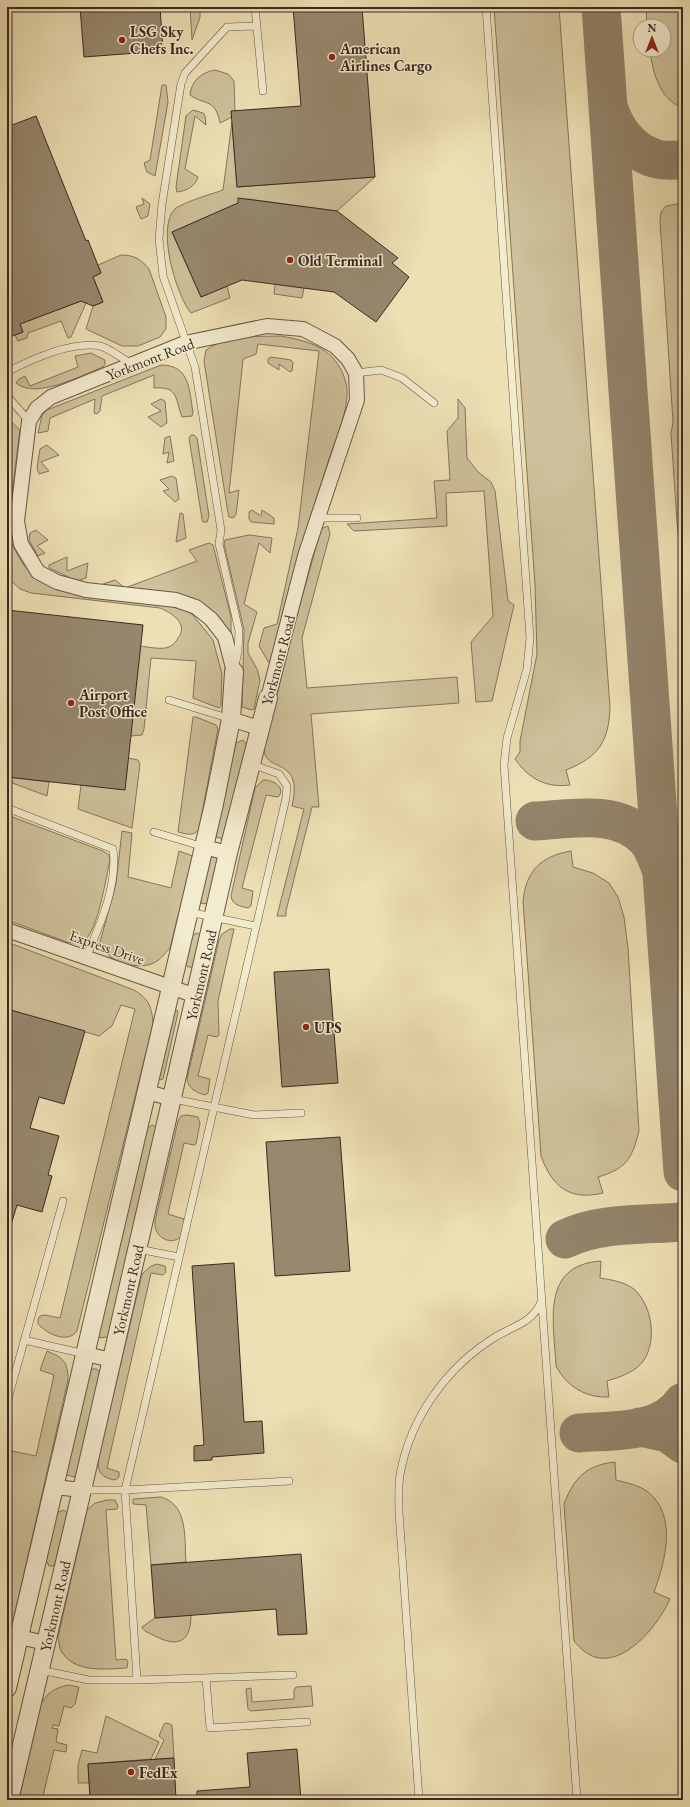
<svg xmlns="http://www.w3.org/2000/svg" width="690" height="1807" viewBox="0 0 690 1807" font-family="'EB Garamond',serif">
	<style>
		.grass { fill: #cec19b; stroke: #84755e }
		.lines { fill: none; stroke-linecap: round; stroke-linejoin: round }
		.taxiway { stroke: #93846b; stroke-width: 39 }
		.building { fill: #97886e; stroke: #392922 }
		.service-casing { stroke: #665746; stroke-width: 8 }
		.minor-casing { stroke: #665746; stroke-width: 16 }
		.tertiary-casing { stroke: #665746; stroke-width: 20 }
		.service { stroke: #f3ebce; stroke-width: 7 }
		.minor { stroke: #f3ebce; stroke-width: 14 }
		.tertiary { stroke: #f3ebce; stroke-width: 18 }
		.poi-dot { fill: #8f2418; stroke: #f3ebce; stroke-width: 1.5 }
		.labels { text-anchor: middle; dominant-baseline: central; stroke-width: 3; stroke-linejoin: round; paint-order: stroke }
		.poi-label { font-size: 15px; font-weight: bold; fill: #392922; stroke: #f3ebce; text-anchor: start }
		.street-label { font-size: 15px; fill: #392922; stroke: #f3ebce }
	</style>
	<rect width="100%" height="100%" fill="#ede0b4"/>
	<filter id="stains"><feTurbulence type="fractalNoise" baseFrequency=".005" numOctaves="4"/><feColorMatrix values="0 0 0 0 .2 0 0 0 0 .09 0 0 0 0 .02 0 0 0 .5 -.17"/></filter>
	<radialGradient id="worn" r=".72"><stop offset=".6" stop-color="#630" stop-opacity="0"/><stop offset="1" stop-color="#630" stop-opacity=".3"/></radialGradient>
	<!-- grass -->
	<path class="grass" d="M190,7H200V17L192,40Z
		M494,7H559L610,707C609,741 599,757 566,770L570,785C546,788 529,779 515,759L520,752V741L537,654L535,585Z
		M646,7H683V108C659,99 653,73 650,50H664V26H647Z
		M215,70L228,74L234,81L235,111L232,117L220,123C215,98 206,106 190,95C191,81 202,72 215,70Z
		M162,85H166L168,102L155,176L147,172L144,163L150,160Z
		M193,110L203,113L205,116L206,125L195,116L185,169L198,177C195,187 186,191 177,192L176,187L186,116Z
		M232,122L237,187L375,177L337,211L248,199L172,232L201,297L227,286L230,298L191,313C176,295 156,227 175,209C183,202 212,194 223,190Z
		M142,198L150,204L148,216L141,219L136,207L144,204Z
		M683,203V579L677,522L671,433L673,422L660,221L661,212L666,206Z
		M121,255C134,255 141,259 149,269L166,317V329L160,337L138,346H122L86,329L93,306L103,302L93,277L101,273L98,265Z
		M275,284L304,288L302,298L274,294Z
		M81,301L86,303L71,337L68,338L61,321L28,333L27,338L18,341L15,335L23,332L20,324Z
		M280,336C311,341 337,349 346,383C351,404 337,436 330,456C319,491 307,525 297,560C287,593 279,628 272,663H269L259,646L264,628L277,624L298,528L319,351L258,344L256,354L243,359L229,493L239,490L236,515L233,518L229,517L228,513L204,361L206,350C230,334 252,337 280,336Z
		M91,353L105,360V364L103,367C82,375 36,400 16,383L19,379L25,376L30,386L78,367L75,356Z
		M271,357L291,360L293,363L292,371L290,372L279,364V370L268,363V359Z
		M161,365C190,365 189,390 193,412L192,416L182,417C175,399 179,386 154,388V375L102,396L100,411L97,414L94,413L95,399L50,418L48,431L38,433L42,415L47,410Z
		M161,399L165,401L167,423L161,427L148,417L161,411L151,404Z
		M458,399L465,408L467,458L478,472L491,482L495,491L508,601L514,605L492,701L476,702L471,642L493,616L484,491L446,493L447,526L354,531L347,524L437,518L434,481L450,480L447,431L458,418Z
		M7,418L20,430L8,525L11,543L23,564L34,577L57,590L177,606L192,614L213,640L222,674L221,706L219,708L193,698L196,661L151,658L144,729L142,735L130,736L140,646C148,647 162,650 169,647C173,645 176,642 178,638C189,624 172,613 160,608L31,593L20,589L7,577Z
		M191,435H194L197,438L209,516L207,522H203L202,519L189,438Z
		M170,436L174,461L167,463L169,452L163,454L165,438Z
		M47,445L59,455L41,462L49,471L39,474L37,468L40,449Z
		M172,476L176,478L179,499L175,502L163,491L169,489L160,480Z
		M252,510L261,516L262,510L274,518V524L251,522L249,519V512Z
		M180,513L183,514L186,538L176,542Z
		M328,526L330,534L302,638L307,688L457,677L459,703L311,714L319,807H312L286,911V916H277L304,809L292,806C304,754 263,775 264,747L296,619L321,529Z
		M36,530L48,540L37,546L45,553L38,556L29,540L30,533Z
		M249,535L272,538L270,553L259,543L244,604L257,612L248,643V653L257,669L260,680L254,709L252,710L242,707L244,630L224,544L225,540Z
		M209,543L213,545L231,617V634L216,615L103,587V584L115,580L125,588L197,561L189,550Z
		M67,557V571L88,563L86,578L77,581L49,568V565Z
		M193,717H196L216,725L218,729L199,829C193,837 187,834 178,832Z
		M243,740L248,746L223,839L216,837L215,834L236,743Z
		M128,758L138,760L140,764L132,828L78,809L81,785Z
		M7,777L49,782L47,796L7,781Z
		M263,780C272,779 287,788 278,797L266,795L242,888L253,891L251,906L248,908C240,906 232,905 231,896L255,788Z
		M7,815L103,851L109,855L110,860C106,878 98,929 85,940C79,944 73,943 67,942L7,920Z
		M122,831L132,833L128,877L171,888L179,851L193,856L170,948C164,954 160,961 151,964C134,970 104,961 100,942L116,884Z
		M571,851L573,867L593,873L609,883L618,897L624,917L628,948L639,1131C632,1159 626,1169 598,1177L603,1193C570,1201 552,1187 541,1156L523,901C526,871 541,856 571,851Z
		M216,855L219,858L209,901L205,904L201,903L199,900L209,858Z
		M230,929H234L218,1001L219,1035L217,1037L208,1035L198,1076L210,1079L208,1093L205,1095C195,1092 189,1089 187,1079L219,940L222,934Z
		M197,933L201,935L193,967H188L185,962L191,936Z
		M7,942L134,990C149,999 152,1007 153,1024L77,1331C68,1344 47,1334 38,1324V1319L40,1316L45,1315L60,1318L135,1009L121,1005L112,1026L99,1036L7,1009Z
		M177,1010L178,1013L163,1079L160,1080L158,1077L173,1012Z
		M187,1115L198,1117L200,1123L196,1144L194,1145L184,1143L168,1214L184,1219C191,1248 153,1247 155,1221L178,1121L181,1116Z
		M152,1125L158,1128L110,1332L107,1337L100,1338L98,1334L145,1130Z
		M601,1261L600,1278C612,1280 626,1282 635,1290C652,1306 657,1340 644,1360C636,1372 620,1377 607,1381L609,1397C586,1398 567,1387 556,1366C554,1323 540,1265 601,1261Z
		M157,1264L165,1266L166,1272L163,1275L151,1273L107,1468L119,1472V1477L115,1480C99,1477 97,1471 99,1455L142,1274L151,1266Z
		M47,1351C63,1358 68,1361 68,1380L12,1626L7,1629V1450L36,1456L54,1375L40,1370Z
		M92,1369H97L101,1375L77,1474L74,1477L67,1475L66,1471L89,1373Z
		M615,1462L616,1480C627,1483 639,1485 648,1492C678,1516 665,1562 654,1592L670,1599C660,1622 629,1662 600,1658C589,1657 581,1649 574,1641L564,1504C574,1478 586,1465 615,1462Z
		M161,1497C189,1505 184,1539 186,1562L151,1565L146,1505L133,1504V1499Z
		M107,1500H115L118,1506L117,1509L106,1510L116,1660L126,1659L128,1661L127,1668C105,1669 73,1674 60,1649C59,1646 59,1640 58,1637L87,1510L95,1503Z
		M64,1510L67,1513L57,1562L53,1566H49L46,1560L56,1513Z
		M191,1615C191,1642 178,1648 155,1636C151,1634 145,1632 142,1628V1627L155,1618Z
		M68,1685L79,1687L75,1704L71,1708L64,1706L59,1726L53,1725L52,1728L58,1729L56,1742L67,1745L66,1752L54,1750L42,1800H19L41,1704C47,1692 56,1688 68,1685Z
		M311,1686L313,1706L251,1711L248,1709L246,1689L251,1688L252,1702L294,1699V1690L296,1687Z
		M106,1716L159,1742L151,1759L88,1764L89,1783H78V1765L82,1750L97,1753Z
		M167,1723L172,1725L174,1758L155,1759L164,1740L159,1736L164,1724Z"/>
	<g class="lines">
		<!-- taxiway -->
		<path class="taxiway" d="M601,7L683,1172
			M608,106C615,130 631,152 657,159C665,161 674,160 682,160
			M535,821C572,819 616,809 645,838C654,847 657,860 662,871
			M565,1239C599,1222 645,1225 683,1222
			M640,1427L668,1433L683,1444
			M579,1433C613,1430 662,1434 683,1402"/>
	</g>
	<!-- building -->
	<path class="building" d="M80,7H160L163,51L84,57Z
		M293,7H362L375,177L237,187L231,111L301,106Z
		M36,116L86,241L88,240L101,273L93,277L103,302L93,306L81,301L20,324L23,332L7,338V127Z
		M238,198L337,211L398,258L392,263L409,277L376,322L334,292L242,280L201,297L172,232L238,203Z
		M7,610L143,625L125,790L7,777V669L10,642H7Z
		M329,969L338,1083L282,1087L274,972Z
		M7,1009L85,1031L64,1104L39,1097L30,1128L59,1136L48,1175L52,1176L42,1212L17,1205L10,1228H7Z
		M340,1137L350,1271L275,1276L266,1142Z
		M234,1263L244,1422L262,1421L264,1453L212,1457V1460L194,1461V1446L204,1445L192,1266Z
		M301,1554L307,1634L278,1635L276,1609L155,1618L151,1565Z
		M297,1749L301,1800H197V1791L250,1787L247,1753Z
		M174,1758L176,1800H111V1797L90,1799L88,1764Z"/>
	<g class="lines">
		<!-- service casing -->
		<g class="service-casing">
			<path id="service" d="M255,7L263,91
				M486,7L530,638L527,669L507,738L504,765L577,1800
				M7,372C32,359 72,341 100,346C109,348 124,360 132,364
				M356,373L381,370L402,378L434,403
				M7,396L29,421
				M318,518H357
				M235,666L238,651L239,631L219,544L221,530L195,367L163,276L159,239L162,204L181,84L185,73L227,27L257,26
				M169,700L231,719
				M7,808L113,849C118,885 100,925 86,958
				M154,832L204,847
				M189,912L256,926
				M173,1099L254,1115L301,1113
				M138,1249L179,1257
				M24,1340L85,1354
				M8,1399L63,1201
				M83,1490H125L289,1481
				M40,1670L89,1680H137L125,1490L286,798L287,786L279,774L251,764
				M206,1678L210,1728L307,1722
				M137,1680L293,1675
				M419,1800L399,1512C399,1500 398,1487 400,1475C410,1418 447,1366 497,1336C514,1326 533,1322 541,1302"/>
		</g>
		<!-- minor casing -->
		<g class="minor-casing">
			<path id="minor" d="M234,672L225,637L211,619L196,607L176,600L86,590L57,582L38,572L21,544L17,521L29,421L37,408L51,397L185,343L267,326L303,329L335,346L348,359L356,373L357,400L305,556L268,698
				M231,719L259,728
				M204,847L228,853
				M7,930L196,996
				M147,1092L173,1099
				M85,1354L112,1360
				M54,1487L82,1490
				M19,1637L46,1643"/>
		</g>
		<!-- tertiary casing -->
		<g class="tertiary-casing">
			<path id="tertiary" d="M7,1688L214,804L231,719L234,672
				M9,1800L82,1490L228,853L268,698"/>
		</g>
		<!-- service -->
		<use href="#service" class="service"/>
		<!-- minor -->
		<use href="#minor" class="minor"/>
		<!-- tertiary -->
		<use href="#tertiary" class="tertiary"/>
	</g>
	<!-- markers -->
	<g class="poi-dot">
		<circle cx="122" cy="40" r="4"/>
		<circle cx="332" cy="57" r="4"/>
		<circle cx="290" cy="260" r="4"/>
		<circle cx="71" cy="703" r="4"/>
		<circle cx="306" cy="1027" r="4"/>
		<circle cx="131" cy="1772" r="4"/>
	</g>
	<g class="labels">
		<!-- poi labels -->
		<g class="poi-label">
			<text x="130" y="31">LSG Sky<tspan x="130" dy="17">Chefs Inc.</tspan></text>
			<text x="340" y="48">American<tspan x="340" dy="17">Airlines Cargo</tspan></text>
			<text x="298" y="260">Old Terminal</text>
			<text x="79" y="694">Airport<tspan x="79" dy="17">Post Office</tspan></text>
			<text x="314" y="1027">UPS</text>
			<text x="139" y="1772">FedEx</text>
		</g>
		<!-- street labels -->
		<g class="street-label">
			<text transform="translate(150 359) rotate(-21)">Yorkmont Road</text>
			<text transform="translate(278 660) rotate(-75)">Yorkmont Road</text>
			<text transform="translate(107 947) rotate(19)">Express Drive</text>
			<text transform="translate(201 975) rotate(-77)">Yorkmont Road</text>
			<text transform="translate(128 1290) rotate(-77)">Yorkmont Road</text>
			<text transform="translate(55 1606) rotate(-77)">Yorkmont Road</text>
		</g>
	</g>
	<!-- margin -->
	<rect width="690" height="1807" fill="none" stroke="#ede0b4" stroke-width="24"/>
	<rect x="8" y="8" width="674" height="1791" fill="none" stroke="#392922" stroke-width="2"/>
	<rect x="12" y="12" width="666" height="1783" fill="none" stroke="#392922"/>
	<!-- north arrow -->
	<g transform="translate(652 38)"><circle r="19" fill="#f3ebce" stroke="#a99d89"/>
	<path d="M0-3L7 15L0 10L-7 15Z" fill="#8f2418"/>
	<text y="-6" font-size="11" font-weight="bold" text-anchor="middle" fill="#392922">N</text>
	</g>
	<rect width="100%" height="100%" filter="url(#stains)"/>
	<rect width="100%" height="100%" fill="url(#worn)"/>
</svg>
